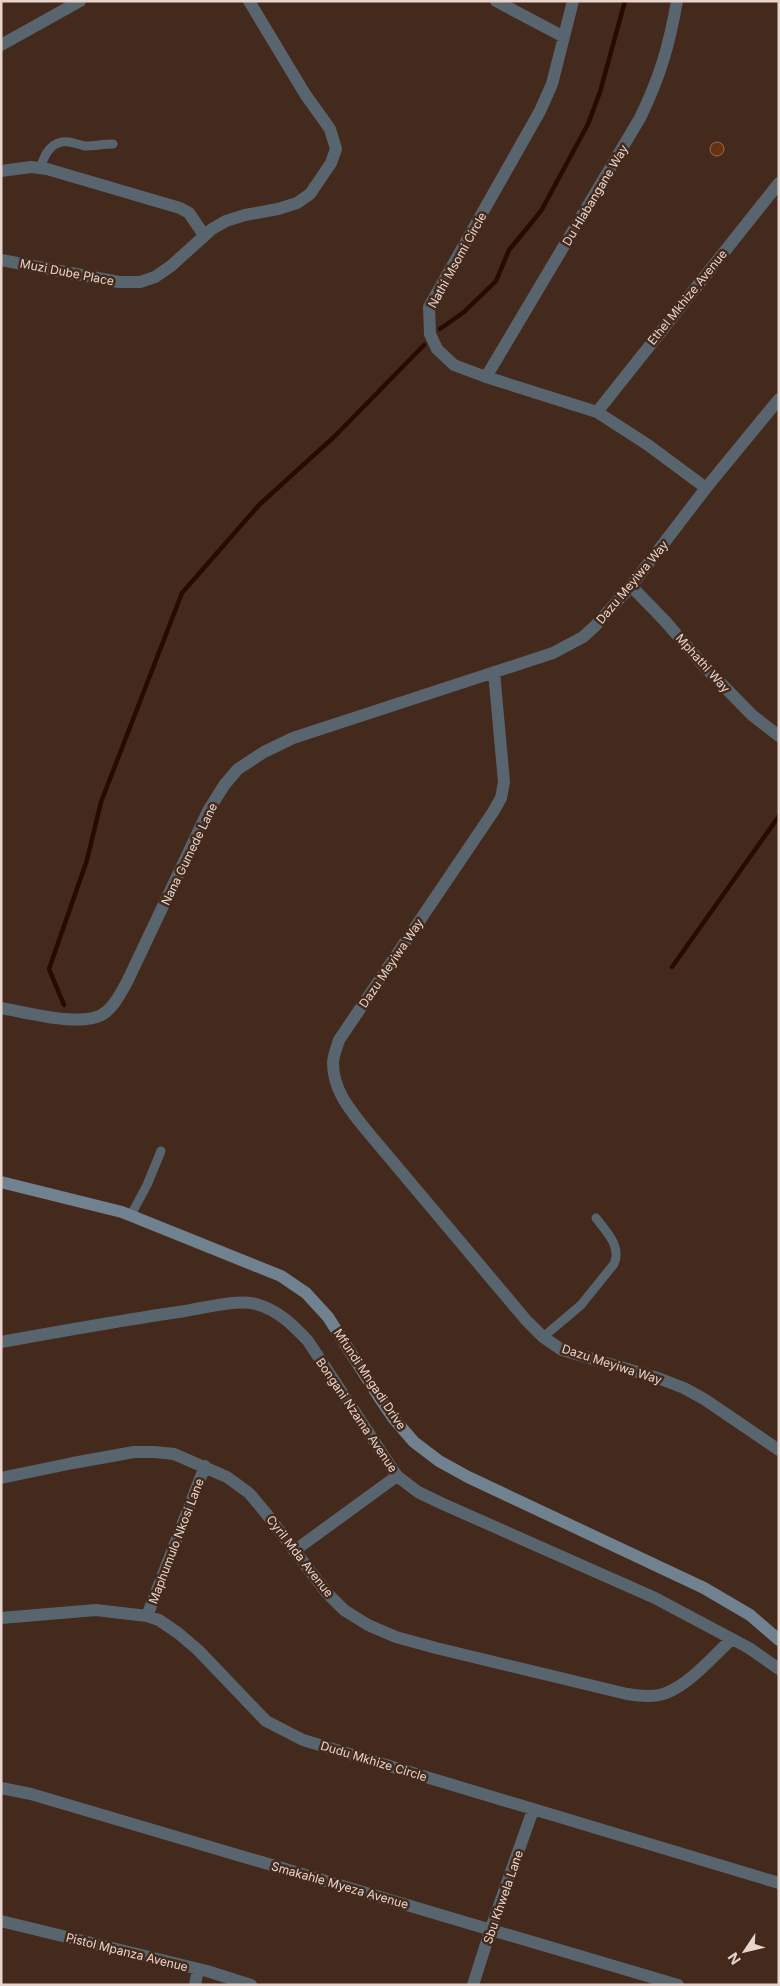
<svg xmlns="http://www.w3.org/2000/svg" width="780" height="1986" viewBox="0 0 780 1986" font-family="Inter,sans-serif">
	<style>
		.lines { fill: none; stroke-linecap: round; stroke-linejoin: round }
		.stream { stroke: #280a00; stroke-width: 4.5 }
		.building { fill: #6b310f; stroke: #8d6f60 }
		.lane { stroke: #59656e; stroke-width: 9 }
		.street { stroke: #59656e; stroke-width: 12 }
		.secondary { stroke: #708290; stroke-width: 12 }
		.labels { text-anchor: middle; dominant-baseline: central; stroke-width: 5; stroke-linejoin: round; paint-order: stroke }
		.street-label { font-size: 12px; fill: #e7d5cd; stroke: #442a1d }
	</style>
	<rect width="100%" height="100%" fill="#442a1d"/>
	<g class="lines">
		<!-- stream -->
		<path class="stream" d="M440,329L464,312L496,281L509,250L541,211L588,124L600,92L625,1
			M672,967L779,816
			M64,1005L49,969L87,860L101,802L182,593L259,505L335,436L424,345"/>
	</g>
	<!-- building -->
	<path class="building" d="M710 149a7 7 0 1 1 14 0a7 7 0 1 1-14 0Z"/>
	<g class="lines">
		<!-- lane -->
		<path class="lane" d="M40,168C45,154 51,140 69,142C75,143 80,145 85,146C94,146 104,144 113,144
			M131,1215L147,1185L161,1151
			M543,1337L581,1305L614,1264C622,1247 606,1231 596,1218"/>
		<!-- street -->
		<path class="street" d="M496,1L564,37
			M573,1L552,84L540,111L429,307L430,334L437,349L454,365L486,377L597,412L648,445L706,488
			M1,45L80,1
			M1,171L31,167L47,169L180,208L189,213L204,235
			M1,260L119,282H140L155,277L171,266L212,229L226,221L245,215L278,209L297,203L310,194L331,163L336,149L330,129L305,94L249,1
			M486,377L640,118C660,77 669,46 677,1
			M597,412L779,183
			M631,586L665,621L703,665L752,715L779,736
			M494,672L504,782L501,798L493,812L339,1040C337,1047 333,1056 333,1063C333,1091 351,1111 367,1131L526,1320L543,1337L562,1350L658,1378L684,1388L704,1399L779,1450
			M1,1008C26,1012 88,1030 107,1011C116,1004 121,992 127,982L208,811L225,784L238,769L264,752L293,738L553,653L583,637L595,626L631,586L706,488L779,399
			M1,1342C62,1331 123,1320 185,1311C206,1308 234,1299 256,1304C278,1310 293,1325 308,1341L397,1476L418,1492L443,1504L655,1598L749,1648L779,1669
			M1,1478L73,1463L134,1452H154L174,1454L227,1477L249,1493L265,1512L327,1593L344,1610L368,1625L396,1637L436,1648L627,1694C639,1696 654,1698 666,1693C691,1683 712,1657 732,1639
			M294,1551L397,1476
			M147,1616L205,1466
			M1,1618L96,1610L147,1616L159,1620L178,1633L198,1650L266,1721L303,1740L779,1883
			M1,1788L31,1794L678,1985
			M1,1921L207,1971L251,1985
			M195,1985L198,1969
			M473,1985L491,1928L533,1810"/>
		<!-- secondary -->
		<path class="secondary" d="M1,1182L122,1212L281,1276L306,1293L328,1317L379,1397L394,1419L414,1442L439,1461L468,1477L704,1588L750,1615L779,1640"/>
	</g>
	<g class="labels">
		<!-- street labels -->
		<g class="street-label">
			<text transform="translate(595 195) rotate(-59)">Du Hlabangane Way</text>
			<text transform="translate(457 260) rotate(-61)">Nathi Msomi Circle</text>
			<text transform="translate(67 272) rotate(11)">Muzi Dube Place</text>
			<text transform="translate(687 297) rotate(-51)">Ethel Mkhize Avenue</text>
			<text transform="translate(632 582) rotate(-50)">Dazu Meyiwa Way</text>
			<text transform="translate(703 663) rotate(48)">Mphathi Way</text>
			<text transform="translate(189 854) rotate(-64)">Nana Gumede Lane</text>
			<text transform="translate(391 963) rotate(-56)">Dazu Meyiwa Way</text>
			<text transform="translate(612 1364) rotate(18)">Dazu Meyiwa Way</text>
			<text transform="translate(370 1379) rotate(56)">Mfundi Mngadi Drive</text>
			<text transform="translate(357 1415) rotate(56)">Bongani Nzama Avenue</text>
			<text transform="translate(176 1541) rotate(-69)">Maphumulo Nkosi Lane</text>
			<text transform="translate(300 1556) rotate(52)">Cyril Mda Avenue</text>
			<text transform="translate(374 1761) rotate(17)">Dudu Mkhize Circle</text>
			<text transform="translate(340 1885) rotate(16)">Smakahle Myeza Avenue</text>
			<text transform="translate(503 1897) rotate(-71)">Sbu Khwela Lane</text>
			<text transform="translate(127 1952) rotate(14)">Pistol Mpanza Avenue</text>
		</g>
	</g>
	<!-- border -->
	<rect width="780" height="1986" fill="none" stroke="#e7d5cd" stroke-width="5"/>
	<!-- north arrow -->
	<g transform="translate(745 1951) rotate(235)" stroke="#442a1d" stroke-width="4" paint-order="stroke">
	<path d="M0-4L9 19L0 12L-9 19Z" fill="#e7d5cd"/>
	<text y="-8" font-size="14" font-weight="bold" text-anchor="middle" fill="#e7d5cd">N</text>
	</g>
</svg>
